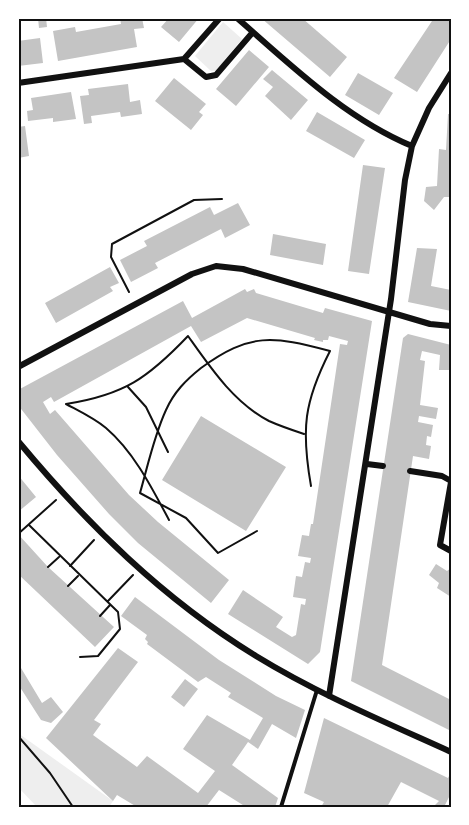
<svg xmlns="http://www.w3.org/2000/svg" width="469" height="825" viewBox="0 0 469 825" font-family="'Zilla Slab',serif">
	<style>
		.green { fill: #eee }
		.building { fill: #c4c4c4 }
		.lines { fill: none; stroke-linecap: round; stroke-linejoin: round }
		.path { stroke: #111; stroke-width: 2 }
		.service { stroke: #111; stroke-width: 4 }
		.minor { stroke: #111; stroke-width: 6 }
		.neatline { fill: none; stroke: #111; stroke-width: 2 }
	</style>
	<rect width="100%" height="100%" fill="#fff"/>
	<!-- green -->
	<path class="green" d="M223,22L242,39L216,71H211L195,56Z
		M18,733L113,801L109,807H37L18,787Z"/>
	<!-- building -->
	<path class="building" d="M38,18H46L47,27L39,28Z
		M120,18H142L144,28L134,29L137,47L58,61L53,31L75,27L76,32L121,24Z
		M169,18H199L179,42L161,27Z
		M261,18H302L347,57L330,77Z
		M434,18H451V39L417,92L394,78Z
		M40,38L43,63L18,66V41Z
		M249,50L269,67L236,106L216,89Z
		M272,70L308,100L291,120L265,96L273,87L263,79Z
		M358,73L393,93L379,115L345,95Z
		M174,78L206,104L199,112L203,115L191,130L155,101Z
		M128,84L130,102L140,100L142,114L121,117L120,112L91,116L92,123L84,124L80,96L89,95L88,89Z
		M71,92L76,119L53,122V118L28,121L27,111L33,110L31,98Z
		M317,112L365,140L354,158L306,131Z
		M448,114H451V197H444L434,210L424,201L426,187L437,186L439,149L446,150Z
		M25,126L29,156L18,158V145H20L18,127Z
		M363,165L385,168L369,274L348,271Z
		M238,203L250,225L225,238L221,229L155,263L158,268L131,282L120,260L147,246L144,241L210,207L214,215Z
		M273,234L326,244L323,265L270,255Z
		M417,248L437,249L431,286L451,290V311L408,302Z
		M110,267L119,283L110,287L113,291L56,323L45,303Z
		M245,289L247,292L254,289L256,293L323,313L325,308L372,321L320,652L308,664L228,614L243,590L283,617L276,627L292,637L296,635L301,604L305,605L306,599L293,597L296,576L302,577L305,562L310,563L311,558L298,556L302,535L309,536L311,524H313L340,344L347,345L348,341L329,336L328,340H323V342L314,340L315,338L247,318L201,342L191,326L54,402L51,397L43,402L50,414L55,410L129,495L158,522L229,580L211,603L138,543L109,514L57,455L18,405V390L183,301L192,318Z
		M408,334L451,345V370H439L440,355L422,351L420,360L425,361L420,405L438,408L436,419L419,416L418,422L433,425L431,437L427,436L426,445L431,446L429,459L413,456L382,665L451,700V731L351,681L403,338Z
		M201,416L286,467L246,531L162,480Z
		M18,475L36,497L18,512Z
		M18,534L48,567L114,627L95,647L18,574Z
		M436,564L447,571L451,568V597L437,588L439,583L429,575Z
		M135,597L219,660L276,696L305,710L296,738L272,724L258,749L248,742L232,765L278,798L275,807H246L219,790L206,807H137L117,795L113,801L46,738L118,648L138,662L94,720L101,724L93,735L137,767L147,756L198,793L215,771L183,749L207,715L250,740L263,718L228,697L231,693L206,677L198,682L147,644L148,642L145,639L147,635L121,616Z
		M18,663L42,703L51,697L63,712L51,723L41,720L18,684Z
		M185,679L198,689L184,707L171,697Z
		M324,718L448,778L451,772V793L444,807H433L439,801L401,782L387,807H321L324,802L304,793Z"/>
	<g class="lines">
		<!-- path -->
		<path class="path" d="M129,292L111,257L112,244L194,200L222,199
			M128,387L146,407L168,452
			M66,404C124,395 148,378 188,336C210,367 234,403 269,421C280,426 292,430 304,434
			M66,404C79,411 94,418 106,428C134,452 152,488 169,520
			M29,525L118,612L120,629L98,656L80,657
			M257,531L218,553L186,518L140,493C148,465 154,436 166,410C174,392 186,380 201,368C250,332 273,336 330,351C304,402 301,429 311,486
			M18,534L56,500
			M70,566L94,540
			M48,567L59,557
			M68,586L78,576
			M108,601L133,575
			M100,616L110,605
			M18,736L50,773L73,807"/>
		<!-- service -->
		<path class="service" d="M281,807L317,690"/>
		<!-- minor -->
		<path class="minor" d="M237,18C291,65 345,118 412,146
			M184,59L206,77L216,75L253,32
			M18,83L184,59L220,18
			M18,367L192,274L216,266L243,269L430,324L451,326
			M18,441C87,524 163,599 256,656C318,694 385,722 451,752
			M367,464L383,466
			M410,471L442,476L451,481
			M451,482L440,545L451,551
			M329,696L391,299L405,180L412,146L429,108L451,73"/>
	</g>
	<!-- border -->
	<rect width="469" height="825" fill="none" stroke="#ffffff" stroke-width="39"/>
	<rect x="20" y="20" width="430" height="786" class="neatline"/>
</svg>
